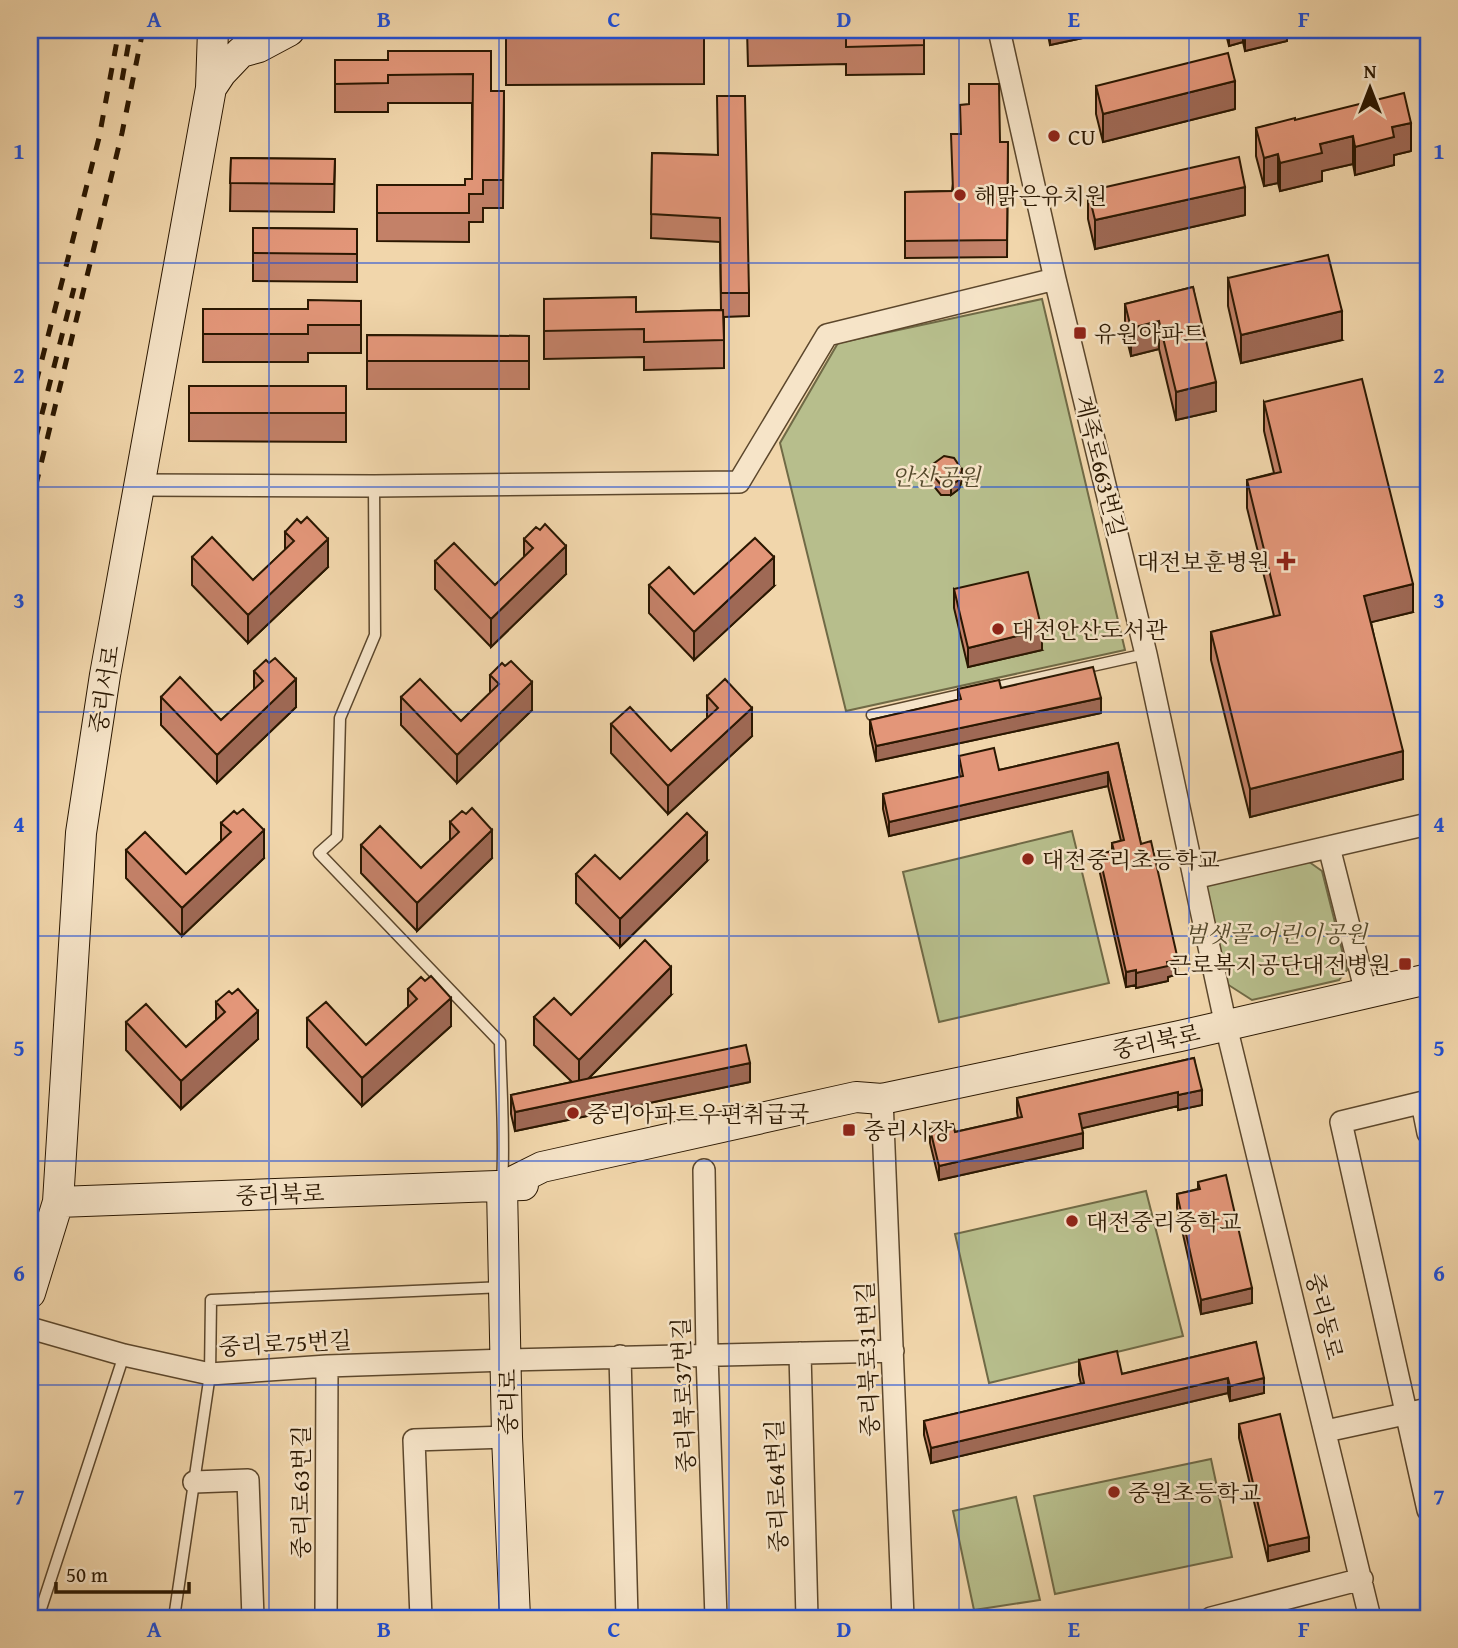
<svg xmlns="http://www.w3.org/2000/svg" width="1458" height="1648" viewBox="0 0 1458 1648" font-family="'Gentium Book Plus','Noto Serif KR',serif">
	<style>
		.green { fill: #b7be8c; stroke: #706a46; stroke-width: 2 }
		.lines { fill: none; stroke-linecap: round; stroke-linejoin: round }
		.lane-casing { stroke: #5c472c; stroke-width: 13 }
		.street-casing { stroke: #5c472c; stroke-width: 24 }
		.secondary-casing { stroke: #2a1701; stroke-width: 32 }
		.lane { stroke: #f6e4c8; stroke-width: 10 }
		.street { stroke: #f6e4c8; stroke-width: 21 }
		.secondary { stroke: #f6e4c8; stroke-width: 30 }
		.rail { stroke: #2a1701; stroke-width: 5; stroke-dasharray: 12 12; stroke-linecap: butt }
		.wall { fill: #c38168; stroke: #2a1701; stroke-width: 2 }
		.shaded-wall { fill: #9f6955; stroke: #2a1701; stroke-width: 2 }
		.building { fill: #e39679; stroke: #2a1701; stroke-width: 2 }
		.grid { fill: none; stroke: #1d4ed8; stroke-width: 2; stroke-opacity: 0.55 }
		.poi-dot { fill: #8f2418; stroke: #f6e4c8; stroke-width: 2.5 }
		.labels { text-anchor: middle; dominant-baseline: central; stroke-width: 5; stroke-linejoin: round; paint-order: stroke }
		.poi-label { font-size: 23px; fill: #2a1701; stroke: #f6e4c8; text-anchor: start }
		.street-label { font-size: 23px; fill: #2a1701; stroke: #f6e4c8 }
		.park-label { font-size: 23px; font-style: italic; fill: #54492b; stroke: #f6e4c8 }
		.neatline { fill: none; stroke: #1d4ed8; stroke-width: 2.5 }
		.grid-label { font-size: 23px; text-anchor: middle; font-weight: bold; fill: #1d4ed8 }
	</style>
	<rect width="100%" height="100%" fill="#f1d6ab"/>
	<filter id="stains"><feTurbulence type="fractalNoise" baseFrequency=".00286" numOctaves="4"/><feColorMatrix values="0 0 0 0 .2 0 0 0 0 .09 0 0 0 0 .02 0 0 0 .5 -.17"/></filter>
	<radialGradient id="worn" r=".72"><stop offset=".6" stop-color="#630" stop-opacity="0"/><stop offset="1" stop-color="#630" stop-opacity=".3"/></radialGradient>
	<!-- green -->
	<path class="green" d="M1042,299L1125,650L846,711L780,443L838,343Z
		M1072,831L1109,983L939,1022L903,872Z
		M1305,859L1322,871L1347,970L1339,980L1252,1000L1227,984L1203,882Z
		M1146,1191L1183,1336L989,1383L955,1234Z
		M1211,1459L1232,1557L1055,1594L1034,1496Z
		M1016,1497L1040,1600L974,1610L953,1511Z"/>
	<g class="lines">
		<!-- lane casing -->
		<g class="lane-casing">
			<path id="lane" d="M374,486L375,635L340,718L337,837L319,853L500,1042C501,1089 505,1137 502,1184
				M988,689L1146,654
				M872,715L972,692
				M38,1618L124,1355
				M174,1618L210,1374L211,1300L504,1287"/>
		</g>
		<!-- street casing -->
		<g class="street-casing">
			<path id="street" d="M999,30L1055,279L1146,654L1226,1026L1370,1618
				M140,485L374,486L739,482L827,335L1055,279
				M1329,847L1366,993
				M1194,878L1428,824
				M882,1099L903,1618
				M1428,1101L1341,1122L1428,1510
				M1422,1103L1428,1133
				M704,1170L707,1354L716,1618
				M30,1328L124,1355L210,1374L327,1366L507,1360L893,1351
				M800,1353L807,1618
				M620,1356L627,1618
				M1326,1431L1428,1409
				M194,1482L248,1480L253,1618
				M326,1618L327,1366
				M421,1618L414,1440L507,1437
				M1211,1618L1362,1579"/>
		</g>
		<!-- secondary casing -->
		<g class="secondary-casing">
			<path id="secondary" d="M211,88L221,73L241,52L259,47L289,31
				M502,1187L542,1167L856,1097L882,1099L1180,1036L1428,979
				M502,1187L507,1437L515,1618
				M58,1202L523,1185
				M30,1293L58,1202L81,833L105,675L211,88L213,30"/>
		</g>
		<!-- lane -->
		<use href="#lane" class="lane"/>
		<!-- street -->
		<use href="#street" class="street"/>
		<!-- secondary -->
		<use href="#secondary" class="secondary"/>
		<!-- rail -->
		<path class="rail" d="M122,80L131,30
			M30,406L99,138L119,30
			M30,461L74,288
			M30,509L122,133L143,30"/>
	</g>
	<!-- wall -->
	<path class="wall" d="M506,30H704V84L506,85Z
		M747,30H924V74L846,75V64L748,66Z
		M1047,30H1120L1050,45Z
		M1225,30H1291L1287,31V41L1245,51L1243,42L1229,46Z
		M491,51V91H504L503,208H483V222H469V242L377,241V185H465L472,179V103H388V112H335V60H388Z
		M1096,86L1235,109L1103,142L1096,114Z
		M1295,120L1411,151L1394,155V165L1355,175L1353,164L1322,171V181L1280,191L1278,183L1264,186L1256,156V128Z
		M960,134L1000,142H1008L1007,257L905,258V192L952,191Z
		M652,153L718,155L749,293V316L724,317V368L644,370V357L544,359V299L636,312L721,310L720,242L651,238Z
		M231,158L335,159L334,212L230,211Z
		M1088,191L1245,215L1095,249L1088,219Z
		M253,228L357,229V282L253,281Z
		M1228,278L1342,340L1241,363L1228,306Z
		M1193,287L1216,411L1176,420L1159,349L1131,356L1125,332V304Z
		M361,301V353H308V362H203V309H308Z
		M367,335L529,336V389H367Z
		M189,386H346V442L189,441Z
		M1264,402L1413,612L1371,622L1403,779L1250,817L1211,660V632L1274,616L1247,508V480L1274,473L1264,431Z
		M932,474L962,480L959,489L951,495H941L932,484Z
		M285,532L328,567L248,643L192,585V557L253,580L285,550Z
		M524,539L566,574L491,647L435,589V561L495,585L524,557Z
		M649,585L694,594L774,586L694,660L649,613Z
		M954,589L1042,650L968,667L954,608Z
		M269,663L296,707L217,783L161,725V697L221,720L254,690V671Z
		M505,666L532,710L457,783L401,725V697L461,721L490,693V675Z
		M1001,688L1101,713L876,761L870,734V720L958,700V689Z
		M707,696L752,736L668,814L611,753V724L671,751L707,718Z
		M1118,743L1141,844L1178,974L1168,977V981L1136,988V985L1126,987L1099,869V854L1112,851V843L1121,841L1108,786L889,836L883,809V794L960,777L959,771V756L999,770Z
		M450,822L492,858L417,931L361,873V845L421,868L450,841Z
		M221,823L264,858L182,936L126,878V850L186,874L221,841Z
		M707,861L620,947L576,903V874L620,879Z
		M425,981L451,1026L362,1106L307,1047V1018L366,1045L408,1007V989Z
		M671,995L589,1078L750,1082L515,1131L511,1114V1095L572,1082L534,1045V1017L571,1015Z
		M216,1002L258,1039L181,1109L126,1050V1022L186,1047L216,1020Z
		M1194,1058L1202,1105L1178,1110V1106L1082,1128L1083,1148L939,1180L930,1143V1129L955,1132L1018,1118L1017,1112V1098Z
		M1198,1182L1252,1303L1201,1314L1177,1208V1194L1198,1189Z
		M1256,1342L1264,1393L1230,1401L1228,1393L931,1463L924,1435V1421L1081,1384L1079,1375V1360L1122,1374Z
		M1239,1424L1309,1551L1268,1561L1239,1438Z"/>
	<!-- shaded-wall -->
	<path class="shaded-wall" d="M1050,30H1120L1050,45Z
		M1229,30H1243V42L1229,46Z
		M1245,30H1291L1287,31V41L1245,51Z
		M1320,30H1338L1320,34Z
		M1235,81V109L1103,142V114Z
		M1411,123V151L1394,155V165L1355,175V147L1392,127Z
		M1353,136V164L1322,171V181L1280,191V163L1320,144Z
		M1278,154V183L1264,186V158Z
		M1245,187V215L1095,249V220Z
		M1342,311V340L1241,363V335Z
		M1159,321V349L1131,356V328Z
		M1216,382V411L1176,420V392Z
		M962,470V480L959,489L951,495V485Z
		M328,539V567L248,643V615Z
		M566,546V574L491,647V619Z
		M774,557V586L694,660V632Z
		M1413,584V612L1364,624V596Z
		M1042,630V650L968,667V648Z
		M296,679V707L217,783V755Z
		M532,682V710L457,783V755Z
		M1101,698V713L876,761V746Z
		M752,708V736L668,814V786Z
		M1403,751V779L1250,817V789Z
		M1108,772V786L889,836V822Z
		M264,830V858L182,936V908Z
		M492,830V858L417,931V903Z
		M707,833V861L620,947V919Z
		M1178,960V974L1168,977V981L1136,988V973L1167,962Z
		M671,967V995L579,1088V1060Z
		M1136,970V985L1126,987V972Z
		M451,998V1026L362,1106V1078Z
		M258,1011V1039L181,1109V1081Z
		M750,1063V1082L515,1131V1112Z
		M1202,1090V1105L1178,1110V1095Z
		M1178,1092V1106L1079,1129V1114Z
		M1083,1133V1148L939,1180V1166Z
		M1252,1288V1303L1201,1314V1300Z
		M1228,1378V1393L931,1463V1448Z
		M1264,1378V1393L1230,1401V1386Z
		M1309,1537V1551L1268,1561V1546Z"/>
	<!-- building -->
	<path class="building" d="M506,30H704L506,32Z
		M747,30H924V45L846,47V35L748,38Z
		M388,51H491V91H504L503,180H483V194H469V213H377V185H465V179H472L473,74L388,75V83L335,84V60H388Z
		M1228,53L1235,81L1103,114L1096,86Z
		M969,84H999L1000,142H1008L1007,240L905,241V192L953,191L951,134H961L960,105L969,104Z
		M1404,93L1411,123L1392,127L1394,137L1355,147L1353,136L1320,144L1322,153L1280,163L1278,154L1264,158L1256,128L1295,118V120Z
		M717,96H745L749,293H721L720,218L651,214L652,153L718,155Z
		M1239,157L1245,187L1095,220L1088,191Z
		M231,158L335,159L334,184L230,183Z
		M253,228L357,229V254L253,253Z
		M1328,255L1342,311L1241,335L1228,278Z
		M1193,287L1216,382L1176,392L1159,321L1131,328L1125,304Z
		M636,297V312L723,310L724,340L644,342V329L544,331V299Z
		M308,300L361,301V325H308V334H203V309H308Z
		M367,335L529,336V361H367Z
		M1362,379L1413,584L1364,596L1403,751L1250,789L1211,632L1280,615L1247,480L1281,472L1264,402Z
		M189,386H346V413H189Z
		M944,456L954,458L962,470L959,480L951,485H941L932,474L933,464Z
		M307,517L328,539L248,615L192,557L212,537L253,580L294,541L285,532L297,519L301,523Z
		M545,524L566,546L491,619L435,561L454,543L495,585L533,548L524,539L536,527L540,530Z
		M755,538L774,557L694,632L649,585L669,567L694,594Z
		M1028,572L1042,630L968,648L954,589Z
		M275,658L296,679L217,755L161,697L180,677L221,720L263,681L254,671L266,660L269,663Z
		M511,661L532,682L457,755L401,697L420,679L461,721L499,684L490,675L502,663L505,666Z
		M1093,667L1101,698L876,746L870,720L961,699L958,689L999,680L1001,688Z
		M725,679L752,708L668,786L611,724L630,707L671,751L718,708L707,696Z
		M1118,743L1141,844L1151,841L1178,960L1167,962L1168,966L1136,973V970L1126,972L1099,854L1114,851L1112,843L1124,840L1108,772L889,822L883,794L963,776L959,756L994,748L999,770Z
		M472,808L492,830L417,903L361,845L380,826L421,868L459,832L450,822L462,811L466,814Z
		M243,809L264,830L182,908L126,850L145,832L186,874L231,832L221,823L234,811L237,814Z
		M687,813L707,833L620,919L576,874L595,855L620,879Z
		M645,940L671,967L579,1060L534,1017L554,998L571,1015Z
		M431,976L451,998L362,1078L307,1018L326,1002L366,1045L417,999L408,989L421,977L425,981Z
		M238,989L258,1011L181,1081L126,1022L146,1004L186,1047L225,1012L216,1002L229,991L232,994Z
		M746,1045L750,1063L515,1112L511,1095Z
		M1194,1058L1202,1090L1178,1095V1092L1079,1114L1083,1133L939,1166L930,1129L953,1124L955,1132L1022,1117L1017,1098Z
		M1226,1175L1252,1288L1201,1300L1177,1194L1200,1189L1198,1182Z
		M1256,1342L1264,1378L1230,1386L1228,1378L931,1448L924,1421L1084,1383L1079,1360L1117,1351L1122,1374Z
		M1280,1414L1309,1537L1268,1546L1239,1424Z"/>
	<!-- grid -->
	<path class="grid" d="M269,30V1618M499,30V1618M729,30V1618M959,30V1618M1189,30V1618M30,263H1428M30,487H1428M30,712H1428M30,936H1428M30,1161H1428M30,1385H1428"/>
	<!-- markers -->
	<g class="poi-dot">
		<circle cx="1054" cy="136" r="7"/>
		<circle cx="960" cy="195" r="7"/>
		<rect x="1073" y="326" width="14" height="14" rx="3.5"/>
		<path d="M1282.5 550.5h7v7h7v7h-7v7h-7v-7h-7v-7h7z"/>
		<circle cx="998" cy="629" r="7"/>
		<circle cx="1028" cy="859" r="7"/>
		<rect x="1398" y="957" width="14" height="14" rx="3.5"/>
		<circle cx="573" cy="1113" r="7"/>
		<rect x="842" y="1123" width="14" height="14" rx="3.5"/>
		<circle cx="1072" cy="1221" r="7"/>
		<circle cx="1114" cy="1492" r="7"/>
	</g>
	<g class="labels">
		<!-- poi labels -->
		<g class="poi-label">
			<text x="1068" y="136">CU</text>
			<text x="974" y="195">해맑은유치원</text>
			<text x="1094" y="333">유원아파트</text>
			<text x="1270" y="561" text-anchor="end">대전보훈병원</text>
			<text x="1012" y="629">대전안산도서관</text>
			<text x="1042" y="859">대전중리초등학교</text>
			<text x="1391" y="964" text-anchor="end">근로복지공단대전병원</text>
			<text x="587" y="1113">중리아파트우편취급국</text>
			<text x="863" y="1130">중리시장</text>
			<text x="1086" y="1221">대전중리중학교</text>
			<text x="1128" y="1492">중원초등학교</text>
		</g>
		<!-- street labels -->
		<g class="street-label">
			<text transform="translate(1101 466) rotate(76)">계족로663번길</text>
			<text transform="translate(104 689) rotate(-81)">중리서로</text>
			<text transform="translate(1156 1041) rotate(-12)">중리북로</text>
			<text transform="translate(280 1194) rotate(-2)">중리북로</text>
			<text transform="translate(1325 1316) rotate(76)">중리동로</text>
			<text transform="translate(285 1343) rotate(-3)">중리로75번길</text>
			<text transform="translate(867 1359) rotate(-92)">중리북로31번길</text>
			<text transform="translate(683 1395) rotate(-92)">중리북로37번길</text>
			<text transform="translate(507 1402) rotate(-90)">중리로</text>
			<text transform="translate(776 1486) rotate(-92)">중리로64번길</text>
			<text transform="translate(300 1492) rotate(-90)">중리로63번길</text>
		</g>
		<!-- park labels -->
		<g class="park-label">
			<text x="936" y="476">안산공원</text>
			<text x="1276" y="933">범샛골 어린이공원</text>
		</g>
	</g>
	<!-- margin -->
	<rect width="1458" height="1648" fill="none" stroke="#f1d6ab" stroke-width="77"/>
	<!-- north arrow -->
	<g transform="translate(1370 88)" stroke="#f6e4c8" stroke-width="5" paint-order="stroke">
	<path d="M0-5L12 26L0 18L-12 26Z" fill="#2a1701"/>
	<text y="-10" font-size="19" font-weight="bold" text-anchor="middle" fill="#2a1701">N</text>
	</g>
	<!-- scale -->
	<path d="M56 1582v10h133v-10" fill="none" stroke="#2a1701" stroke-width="3.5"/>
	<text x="66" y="1582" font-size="21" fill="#2a1701" stroke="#f6e4c8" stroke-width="5" paint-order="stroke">50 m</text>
	<rect x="38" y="38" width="1382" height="1572" class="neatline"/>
	<g class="grid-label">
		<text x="154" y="27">A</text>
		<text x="384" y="27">B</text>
		<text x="614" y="27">C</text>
		<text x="844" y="27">D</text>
		<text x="1074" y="27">E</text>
		<text x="1304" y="27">F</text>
		<text x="19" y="159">1</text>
		<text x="1439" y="159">1</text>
		<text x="19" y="383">2</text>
		<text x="1439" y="383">2</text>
		<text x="19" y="608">3</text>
		<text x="1439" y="608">3</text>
		<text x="19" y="832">4</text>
		<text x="1439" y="832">4</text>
		<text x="19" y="1056">5</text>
		<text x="1439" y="1056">5</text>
		<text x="19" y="1281">6</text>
		<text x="1439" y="1281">6</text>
		<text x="19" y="1505">7</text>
		<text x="1439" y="1505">7</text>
		<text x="154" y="1637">A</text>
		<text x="384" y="1637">B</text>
		<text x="614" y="1637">C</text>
		<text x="844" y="1637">D</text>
		<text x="1074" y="1637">E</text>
		<text x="1304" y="1637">F</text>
	</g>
	<rect width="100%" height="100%" filter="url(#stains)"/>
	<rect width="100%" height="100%" fill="url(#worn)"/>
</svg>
